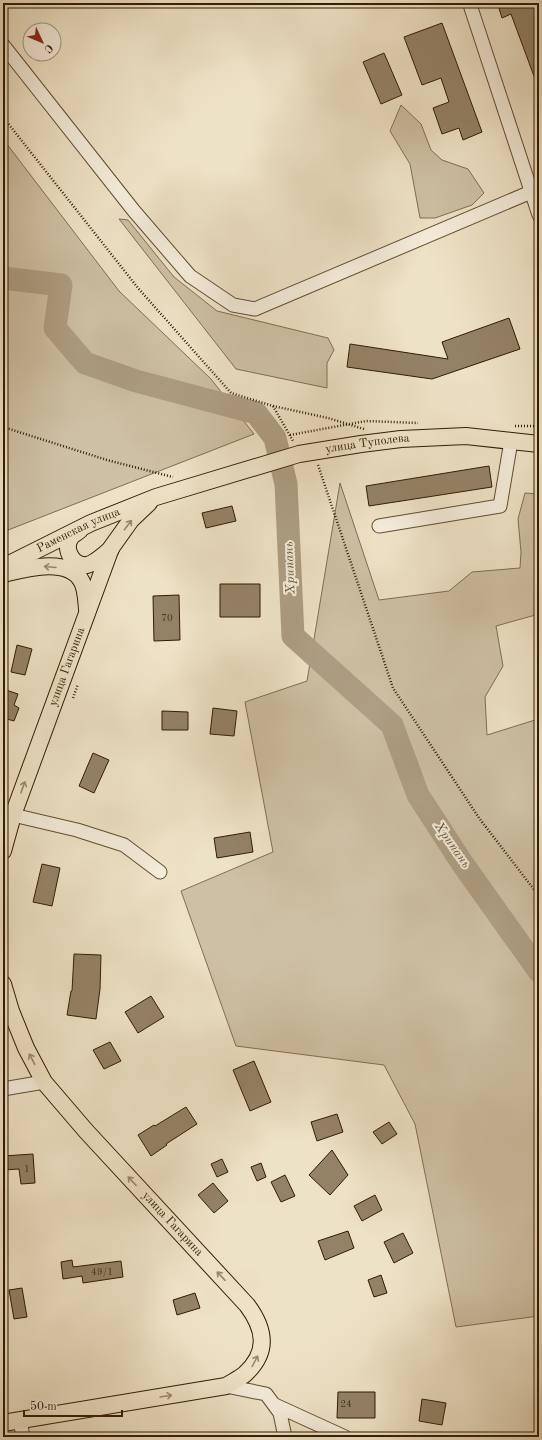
<svg xmlns="http://www.w3.org/2000/svg" width="542" height="1440" viewBox="0 0 542 1440" font-family="'Old Standard TT',serif">
	<style>
		.green { fill: #cec0a4; stroke: #806e52 }
		.lines { fill: none; stroke-linecap: round; stroke-linejoin: round }
		.river { stroke: #ae9e83; stroke-width: 23 }
		.building { fill: #948267; stroke: #321b00 }
		.minor-casing { stroke: #614d32; stroke-width: 15 }
		.major-casing { stroke: #321b00; stroke-width: 18 }
		.path { stroke: #321b00; stroke-width: 2.5; stroke-dasharray: 1 2; stroke-linecap: butt }
		.minor { stroke: #f4ecda; stroke-width: 13 }
		.major { stroke: #eee2c6; stroke-width: 16 }
		.oneway { stroke: #99886d }
		.labels { text-anchor: middle; dominant-baseline: central; stroke-width: 4; stroke-linejoin: round; paint-order: stroke }
		.number-label { font-size: 10px; fill: #4a351a }
		.street-label { font-size: 12px; fill: #321b00; stroke: #f4ecda }
		.water-label { font-size: 13px; font-style: italic; fill: #644f34; stroke: #f4ecda }
	</style>
	<rect width="100%" height="100%" fill="#eee2c6"/>
	<filter id="stains"><feTurbulence type="fractalNoise" baseFrequency=".005" numOctaves="4"/><feColorMatrix values="0 0 0 0 .2 0 0 0 0 .09 0 0 0 0 .02 0 0 0 .5 -.17"/></filter>
	<radialGradient id="worn" r=".72"><stop offset=".6" stop-color="#630" stop-opacity="0"/><stop offset="1" stop-color="#630" stop-opacity=".3"/></radialGradient>
	<!-- green -->
	<path class="green" d="M401,105L421,124L431,150L442,160L468,169L484,193L472,205L435,218H420L410,164L390,131Z
		M3,139L119,291L211,379L254,434L3,532Z
		M119,219L128,220L174,277L217,311L328,338L334,350L327,363V388L236,369Z
		M340,483L379,600L449,591L472,572L520,568L521,552L518,519L525,493L538,494L539,497V614L496,626L503,666L485,697L487,735L535,720L539,726V1316L456,1327L415,1124L384,1065L236,1046L181,891L273,852L245,702L307,681Z"/>
	<g class="lines">
		<!-- river -->
		<path class="river" d="M3,278L61,285L55,328L85,363L136,381L256,413L275,438L286,484L293,636L392,725L418,795L462,863L539,971"/>
	</g>
	<!-- building -->
	<path class="building" d="M504,3H539V87H538L511,14L502,18L498,5Z
		M442,23L482,132L463,140L459,128L442,134L433,108L449,102L441,78L422,85L404,37Z
		M384,53L402,95L381,104L363,62Z
		M509,318L520,349L432,379L347,367L350,344L448,359L442,342Z
		M489,466L492,487L369,506L366,486Z
		M232,506L236,521L206,528L202,513Z
		M220,584H260V617H220Z
		M179,595L180,640L154,641L153,596Z
		M17,645L32,649L25,675L11,672Z
		M3,689L18,694L14,705L19,708L14,721L3,718Z
		M213,708L237,711L234,736L210,734Z
		M162,711L188,712V730H162Z
		M93,753L109,760L94,793L79,786Z
		M250,832L253,852L217,858L214,838Z
		M42,864L60,868L52,906L33,902Z
		M74,954L101,955L100,989L96,1019L67,1015L71,991H72Z
		M151,996L164,1017L138,1033L125,1012Z
		M110,1042L121,1061L104,1069L93,1050Z
		M254,1061L271,1102L250,1111L233,1070Z
		M186,1107L197,1124L166,1144L167,1145L151,1156L138,1135L154,1125L155,1126Z
		M337,1114L343,1132L317,1141L311,1122Z
		M389,1122L397,1134L382,1144L373,1132Z
		M332,1150L348,1175L330,1195L309,1175Z
		M33,1154L35,1183L21,1184L19,1169L3,1170V1156Z
		M222,1159L228,1172L217,1177L211,1164Z
		M261,1163L266,1177L257,1181L251,1167Z
		M285,1175L295,1196L281,1202L271,1182Z
		M213,1183L228,1201L214,1213L198,1195Z
		M375,1195L382,1210L362,1221L354,1206Z
		M348,1231L354,1248L325,1260L318,1241Z
		M403,1233L413,1253L394,1263L384,1242Z
		M72,1260L73,1267L121,1261L123,1277L83,1283L82,1276L63,1279L61,1262Z
		M381,1275L387,1293L374,1297L368,1280Z
		M22,1288L27,1317L14,1319L9,1290Z
		M195,1293L200,1308L177,1315L173,1300Z
		M338,1392H375V1418H337Z
		M422,1399L446,1403L442,1425L419,1421Z"/>
	<g class="lines">
		<!-- minor casing -->
		<g class="minor-casing">
			<path id="minor" d="M471,3V8L539,215
				M3,45L134,211L190,276L233,305L255,309L531,192
				M379,526L500,506L511,441
				M3,814L13,815L77,830L124,845L160,872
				M3,1089L44,1082
				M226,1386L266,1394L280,1413L285,1437
				M275,1405L345,1437
				M20,1420L23,1437"/>
		</g>
		<!-- major casing -->
		<g class="major-casing">
			<g id="major">
				<path d="M80,530C78,532 74,534 72,536C62,547 72,567 87,565C96,563 104,554 111,549"/>
				<path id="s1" d="M3,567L91,523L156,497L299,454L361,444L401,439L466,436L539,444"/>
				<path d="M3,574C24,569 69,556 82,582C86,590 86,600 87,609"/>
				<path id="s2" d="M3,851L13,815L111,548L131,520L149,503"/>
				<path id="s3" d="M3,984L11,1011L26,1048L44,1082L86,1131L247,1305C265,1329 269,1352 245,1374C239,1379 232,1382 226,1386L3,1423"/>
			</g>
		</g>
		<!-- path -->
		<path class="path" d="M3,117L138,288L231,393L273,406L328,418L364,429
			M273,406L293,441
			M515,426H539
			M3,427L107,460L173,477
			M290,435L366,421L418,423
			M318,465L393,688L479,818L539,896
			M73,698L78,684"/>
		<!-- minor -->
		<use href="#minor" class="minor"/>
		<!-- major -->
		<use href="#major" class="major"/>
	</g>
	<!-- one-way arrows -->
	<defs><path id="oneway-shaft" d="M-6 0H5M1.5-3L5.5 0L1.5 3" fill="none" stroke-width="1.6" stroke-linecap="round" stroke-linejoin="round"/></defs>
	<g class="oneway">
		<use href="#oneway-shaft" transform="translate(128 525) rotate(-53)"/>
		<use href="#oneway-shaft" transform="translate(50 567) rotate(-175)"/>
		<use href="#oneway-shaft" transform="translate(23 787) rotate(-70)"/>
		<use href="#oneway-shaft" transform="translate(32 1059) rotate(-117)"/>
		<use href="#oneway-shaft" transform="translate(132 1181) rotate(-133)"/>
		<use href="#oneway-shaft" transform="translate(221 1276) rotate(-133)"/>
		<use href="#oneway-shaft" transform="translate(255 1361) rotate(-62)"/>
		<use href="#oneway-shaft" transform="translate(166 1396) rotate(-9)"/>
	</g>
	<g class="labels">
		<!-- number labels -->
		<g class="number-label">
			<text x="167" y="618">70</text>
			<text x="27" y="1169">1</text>
			<text x="102" y="1272">49/1</text>
			<text x="346" y="1404">24</text>
		</g>
		<!-- street labels -->
		<g class="street-label">
			<text stroke="none"><textPath href="#s1" startOffset="387">улица Туполева</textPath></text>
			<text stroke="none"><textPath href="#s1" startOffset="84">Раменская улица</textPath></text>
			<text stroke="none"><textPath href="#s2" startOffset="195">улица Гагарина</textPath></text>
			<text stroke="none"><textPath href="#s3" startOffset="298">улица Гагарина</textPath></text>
		</g>
		<!-- water labels -->
		<g class="water-label">
			<text transform="translate(290 568) rotate(-92)">Хрипань</text>
			<text transform="translate(452 845) rotate(55)">Хрипань</text>
		</g>
	</g>
	<!-- margin -->
	<rect width="542" height="1440" fill="none" stroke="#eee2c6" stroke-width="16"/>
	<rect x="4" y="4" width="534" height="1432" fill="none" stroke="#321b00" stroke-width="2"/>
	<rect x="8" y="8" width="526" height="1424" fill="none" stroke="#321b00"/>
	<!-- north arrow -->
	<g transform="translate(42 42) rotate(134)"><circle r="19" fill="#f4ecda" stroke="#a69883"/>
	<path d="M0-3L7 15L0 10L-7 15Z" fill="#8f2418"/>
	<text y="-6" font-size="11" font-weight="bold" text-anchor="middle" fill="#321b00">С</text>
	</g>
	<!-- scale -->
	<path d="M24 1410v6h98v-6" fill="none" stroke="#321b00" stroke-width="2"/>
	<text x="30" y="1410" font-size="12" fill="#321b00" stroke="#f4ecda" stroke-width="3" paint-order="stroke">50 m</text>
	<rect width="100%" height="100%" filter="url(#stains)"/>
	<rect width="100%" height="100%" fill="url(#worn)"/>
</svg>
